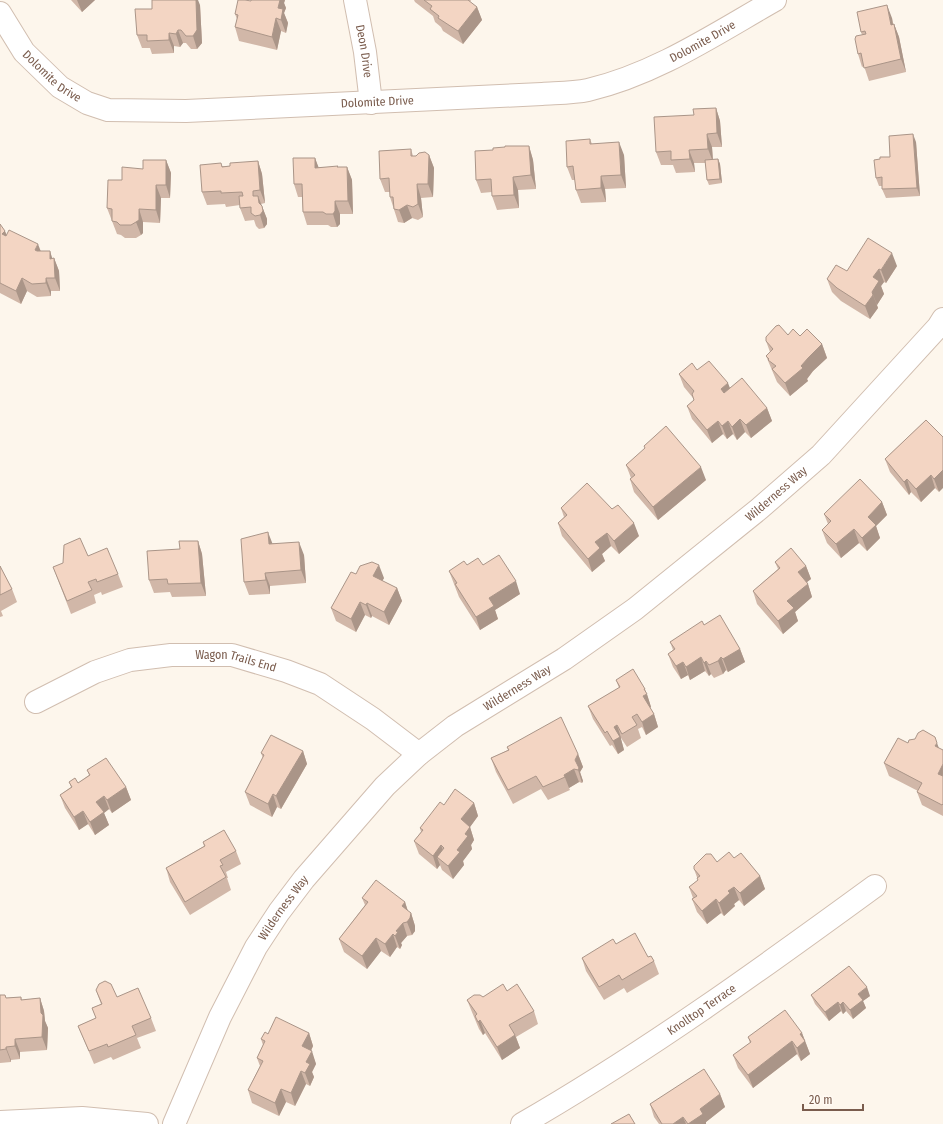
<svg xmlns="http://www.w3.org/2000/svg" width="943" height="1124" viewBox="0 0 943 1124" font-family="'Fira Sans Condensed',sans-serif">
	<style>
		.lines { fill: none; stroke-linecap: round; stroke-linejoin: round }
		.street-casing { stroke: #d1beb0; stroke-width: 24 }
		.street { stroke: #fff; stroke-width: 22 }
		.wall { fill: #d1b7a8 }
		.shaded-wall { fill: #aa9588 }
		.building { fill: #f3d5c3; stroke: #aa9588 }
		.labels { text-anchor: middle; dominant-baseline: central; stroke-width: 4; stroke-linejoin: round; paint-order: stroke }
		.street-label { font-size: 12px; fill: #7a5c4d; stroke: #fffaf3 }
	</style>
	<rect width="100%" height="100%" fill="#fdf6ec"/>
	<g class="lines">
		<!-- street casing -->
		<g class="street-casing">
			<g id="street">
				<path id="s1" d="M355,0L365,52L371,103"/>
				<path id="s2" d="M0,13L24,52L60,87L87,103L108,110L186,111L542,94C557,93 574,93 588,90C656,74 715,34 775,0"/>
				<path id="s3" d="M36,702L95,672L130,660L171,655H232L286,671L320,684L373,719L419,754"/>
				<path d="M0,1122L82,1118L147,1124"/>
				<path id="s4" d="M174,1124L220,1017L256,947L279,912L304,879L385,786L419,754L455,726L564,659L635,609L759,509L821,455L938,327L943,319"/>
				<path id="s5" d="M522,1124C645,1053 760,970 875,886"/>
			</g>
		</g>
		<!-- street -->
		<use href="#street" class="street"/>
	</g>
	<!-- wall -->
	<path class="wall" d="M71,0H95L82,12Z
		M285,0L284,3L286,8L284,13L288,23L286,33L281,31L277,50L239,41L235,27L237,19L235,14Z
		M414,0H471L470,2L477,7L482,20L463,44L443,31L441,27L435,22L433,16L415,2Z
		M200,5L202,43L197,49H191L186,43H183L180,47L174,46V53L152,54L150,48H142L137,35L152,9Z
		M892,18L893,24H894L899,37L906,72L869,81L864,66L862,67L858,54L862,35L861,32Z
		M716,108L720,121L722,147H712L713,160L718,159L720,164L722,183L709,185L707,180L706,163H694L695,172L676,173L673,165H661L656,152L694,115Z
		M590,139L592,144L624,155L626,188L605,189L606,202L581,203L576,190L575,180H572L567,167Z
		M916,142L920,196L886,198L882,189V186H879L876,178L880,159L890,157Z
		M529,146L533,160L536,189L518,190L519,208L497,210L492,196V192L481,193L476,180L493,150Z
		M411,149L413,156L429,155L434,168L433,197L421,198L423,217L418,220L412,218L404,223L398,222L390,197V192H385L380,179Z
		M315,158L318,167H347L352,180L353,214H340V224L337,227H331L328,225H307L303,212L302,197H298L294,184Z
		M166,160L171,173L170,198H161L160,223L143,222V233L141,235L136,238H125L121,235L117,234L107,208L122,180L143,169Z
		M258,161L262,174L265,203L261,204L267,219V224L264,228L259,229L256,226L254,220L245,221L240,208V205L226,207L225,204L207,205L202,192L222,166H230Z
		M0,224L7,235L41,251H50L52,259L54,258L59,271L60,291H51V296L37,297L27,291L21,304L0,293Z
		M897,266L886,283L884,282L881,286L884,294L877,305L878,308L870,319L841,301L832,292L827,279L847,271Z
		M788,335L800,336L822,344L827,358L813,371L807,379L808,381L790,396L777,382L766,356L770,352L766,341Z
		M697,370L767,408L772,421L751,438L745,432L737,440L733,434L727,439L723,434L712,443L692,419L687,406L694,400L693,398L684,387L679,374Z
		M926,420L939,492L935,488L921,502L911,492L909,495L890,472L885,459Z
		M644,446L706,480L658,520L634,492L630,479L631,478L626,465L645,449Z
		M882,502L887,515L876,526L880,538L867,551L859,543L841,558L827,543L822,530L828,524L824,514Z
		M561,508L639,536L619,554L611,546L602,554L605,561L592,572L562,536L558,523L564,517Z
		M198,541L202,554L206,596L172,597L170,592L154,593L149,580L180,549Z
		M273,543L304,555L306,583L270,586V594L249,595L244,582Z
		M88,556L118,574L123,587L102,595L101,592L94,595L96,603L71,614L53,567Z
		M775,562L806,566L811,579L807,582L808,584L812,597L795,612L798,621L783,634L757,604L753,591L778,569Z
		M467,565H483L520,594L495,610L498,619L480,630L459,597L449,571Z
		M0,566L12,589L17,602L1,611L3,616L0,617Z
		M356,574L384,578L382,581L397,588L402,601L389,625L372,616L371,618L365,615L356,632L336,621L331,608Z
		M704,625L740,649L745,662L728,672L726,670L723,674L714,678L711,674L709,676L705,671L690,680L688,675L681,679L673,667L668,654L673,650L670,642Z
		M616,680L645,689L651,707L650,708L654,714L658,727L646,735L642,727L638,729L641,738L627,747L621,738V739L624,750L618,754L612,745L610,746L593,719L588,706L619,688Z
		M507,747L578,754L583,767L580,772L583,781L582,783L579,782L569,788L570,790L548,800L541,789L513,804L496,772L491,758L508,750Z
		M940,749L943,750V816L922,805L917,792L918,791L889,776L884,763Z
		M303,751L307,764L281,809L277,807L272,817L250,805L245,792L263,758L261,753Z
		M87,770L126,787L131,800L112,813L109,809L104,813L109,825L95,835L88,824L79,830L65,808L60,795L71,787L69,782L78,783L89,775Z
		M474,803L478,816L470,827L474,840L471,845L472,849L463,861L464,865L453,879L442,870L440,865L437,869L419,854L414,841L421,832L420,828L444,805Z
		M203,842L236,851L241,864L226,872L228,878H227L231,890L190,915L170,882L166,868L204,846Z
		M734,858L760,876L765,889L744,906L739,900L734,904L735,906L724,916L721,913L707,924L697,912L692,899L693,898L689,887L698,880L694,869L717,862Z
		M362,898L405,902L408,911L411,913L415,926V931L412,935L407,936L401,943L402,945L400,949L397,947L390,957L381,951L367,969L344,952L339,939L365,905Z
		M616,944L648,957L654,961L659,974L627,993L624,988L604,1000L586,971L582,958Z
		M96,990L117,997L151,1018L156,1031L137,1038L141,1048L113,1060L111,1057L94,1064L78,1026L96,1018L92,1008L101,1004Z
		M507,991L534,1011L538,1024L516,1037L520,1048L502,1060L485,1033L483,1035L479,1029L467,1000L483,997Z
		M0,995H5L6,998L21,997L22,1000L40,998L44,1011L45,1021L48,1028L47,1050L20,1052V1059L11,1060V1062L0,1063Z
		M811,995L870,996L863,1001L866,1008L853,1019L846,1011L843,1014L841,1011L829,1021L815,1004Z
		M309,1033L313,1046L311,1051L316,1064L312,1072L314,1077L310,1086L306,1084L295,1106L286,1102L279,1116L252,1103L248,1090L260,1066L257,1058L263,1045L261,1039L268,1034Z
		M802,1033L810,1054L801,1061L797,1054L753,1088L738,1068L733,1055L750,1043L748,1037Z
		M720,1094L725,1107L706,1122V1124H659L654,1117L650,1104Z"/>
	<!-- shaded-wall -->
	<path class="shaded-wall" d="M77,0H95L82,12Z
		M196,0H198L200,5L202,43L197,49L193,36Z
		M280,0H285L284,3L286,8L284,13L288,23L286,33L281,20L278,8Z
		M887,5L892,18L895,38L891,25Z
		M477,7L482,20L463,44L458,31Z
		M276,18L281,31L277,50L272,37Z
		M894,24L899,37L906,72L901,59Z
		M178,30L183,43L180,47L176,34Z
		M169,33L174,46V53L169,40Z
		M716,108L720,121L722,147L717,133Z
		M707,134L712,147L713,162L708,149Z
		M913,134L916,142L920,196L917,188Z
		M619,142L624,155L626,188L621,175Z
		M529,146L533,160L536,189L531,175Z
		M689,150L694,163L695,172L690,159Z
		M429,155L434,168L433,197L428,184Z
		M315,158L320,171L315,168Z
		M718,159L720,164L722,183L720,179Z
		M166,160L171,173L170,198L166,185Z
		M258,161L262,174L265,203L260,190Z
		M347,167L352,180L353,214L348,201Z
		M601,176L605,189L606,202L601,188Z
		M513,177L518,190L519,208L514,195Z
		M417,184L421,198L423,217L418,204Z
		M156,185L161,198L160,223L156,210Z
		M258,196L267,219V224L264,228L260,215Z
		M335,201L340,214V224L337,227L333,214Z
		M407,205L412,218L404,223L399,210Z
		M139,209L143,222V233L141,235L136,222Z
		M5,231L10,244L2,234Z
		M38,244L43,257L35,250Z
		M50,251L54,264V258L59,271L60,291L55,278L50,259Z
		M892,253L897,266L886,283L881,270Z
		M879,269L884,282L881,286L884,294L877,305L872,292L873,277Z
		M22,278L27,291L21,304L16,291Z
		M46,278L51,291V296L46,283Z
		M873,295L878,308L870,319L865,306Z
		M822,344L827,358L813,371L807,379L808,381L790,396L785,383L808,358Z
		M728,383L733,396L726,402L721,389Z
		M767,408L772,421L751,438L746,425Z
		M740,419L745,432L737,440L732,427Z
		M718,421L723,434L712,443L707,430Z
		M728,421L733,434L727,439L722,426Z
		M701,467L706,480L658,520L653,507Z
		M943,470V488L939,492L934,479Z
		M931,475L935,488L921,502L916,489Z
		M907,479L911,492L909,495L904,482Z
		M882,502L887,515L876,526L880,538L867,551L862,538L868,517Z
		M634,523L639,536L619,554L614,541Z
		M854,529L859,543L841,558L836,544Z
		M268,532L273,545L269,544Z
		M607,533L611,546L602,554L605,561L592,572L588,559L595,542Z
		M198,541L202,554L206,596L201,583Z
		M299,542L304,555L306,583L301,570Z
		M379,565L384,578L378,589L373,576Z
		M806,566L811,579L803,585L798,572Z
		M265,573L270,586V594L266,580Z
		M516,581L520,594L495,610L498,619L480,630L476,617L489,598Z
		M808,584L812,597L795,612L798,621L783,634L778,621L787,601Z
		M397,588L402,601L389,625L384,612Z
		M360,602L365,615L356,632L351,619Z
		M367,603L372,616L371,618L366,605Z
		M740,649L745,662L728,672L723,659Z
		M701,657L705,671L690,680L686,667Z
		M721,657L726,670L723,674L718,661Z
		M706,661L711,674L709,676L704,663Z
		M683,662L688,675L681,679L676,666Z
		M647,694L651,707L648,709L643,696Z
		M654,714L658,727L646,735L642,722Z
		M617,725L621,738V739L624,750L618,754L613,741L614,727Z
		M937,743L942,756L935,746Z
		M303,751L307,764L281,809L276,796Z
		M578,754L583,767L580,772L583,781L582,783L575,760Z
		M943,764V786L938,774Z
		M574,769L579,782L569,788L564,775Z
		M126,787L131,800L112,813L107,800Z
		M273,794L277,807L272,817L268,804Z
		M104,796L109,809L104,813L109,825L95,835L90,822L96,802Z
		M474,803L478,816L470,827L474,840L471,845L472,849L463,861L464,865L453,879L448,866L457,850L461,819Z
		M83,811L88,824L79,830L74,817Z
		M441,845L446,858L437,857L440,865L437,869L433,856Z
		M760,876L765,889L744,906L740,893Z
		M734,887L739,900L734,904L735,906L724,916L719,903L728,891Z
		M716,899L721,913L707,924L702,911Z
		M405,902L409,915L402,906Z
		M411,913L415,926V931L412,935L407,922Z
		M403,923L407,936L401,943L402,945L400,949L395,936L396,931Z
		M393,934L397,947L390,957L385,944Z
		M376,938L381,951L367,969L362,956Z
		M867,987L870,996L863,1001L866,1008L853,1019L850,1010L858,994Z
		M40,998L44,1011L45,1021L48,1028L47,1050L42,1037Z
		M838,1002L841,1011L829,1021L825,1012Z
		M843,1002L846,1011L843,1014L840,1005Z
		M480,1020L485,1033L483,1035L478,1022Z
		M309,1033L313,1046L307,1059L302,1046Z
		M802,1033L810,1054L801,1061L797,1048L800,1034Z
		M515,1035L520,1048L502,1060L497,1047Z
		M15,1039L20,1052V1059L15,1046Z
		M792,1041L797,1054L753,1088L748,1075Z
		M6,1047L11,1060V1062L6,1049Z
		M312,1051L316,1064L312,1072L314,1077L310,1086L305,1073L306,1062Z
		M301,1071L306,1084L295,1106L291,1093Z
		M281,1089L286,1102L279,1116L275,1103Z
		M720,1094L725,1107L706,1122V1124H688L700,1109Z
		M683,1117L686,1124H673Z"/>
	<!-- building -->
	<path class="building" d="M152,0H196L197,30L193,36H186L181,30H178L176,34L169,33V40L147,41V35H137L135,9H152Z
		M238,0H245L251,1V0H280L278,8L283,9L281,20L276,18L272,37L235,27L238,15L235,14Z
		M424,0H468L477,7L458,31L438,18L439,16L430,9L432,6Z
		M887,5L891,25L894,24L901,59L864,68L861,53L858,54L855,39L856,36L866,34L865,31L861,32L857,12Z
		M716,108L717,133L707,134L708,149L689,150L690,159L671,160V151L656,152L654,117L694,115L693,109Z
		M913,134L917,188L882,189V177L876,178L874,160L880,159V157H890L889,136Z
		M590,139V144L619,142L621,175L601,176V188L576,190L573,166L567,167L566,141Z
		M505,146H529L531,175L513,177L514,195L492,196L491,179L476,180L475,151L493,150V148L505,147Z
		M411,149V156H416L419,153L425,152L429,155L428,184H417L418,204L413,207L407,205L399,210L394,209L393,197H390L389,178L380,179L379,151Z
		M293,158H315V168L338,166L337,167H347L348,201H335V211L333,214H326L323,212H303L302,184H294Z
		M718,159L720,179L707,180L705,160Z
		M143,160H166V185H156V210L139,209V220L136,222L131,225H120L117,222L112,221V209L107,208L108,180H122V167L143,169Z
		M258,161L260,190L253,191V196H258L259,203L262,206L263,211L260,215L255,216L251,213V207L240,208L239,196H243L242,192L221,193V191L202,192L200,165L221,163L222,167L230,166V163Z
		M0,224L5,231L2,234L6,236L9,230L38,244L35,250L37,251H50V259L54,258L55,278H46V283L32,284L22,278L16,291L0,283Z
		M868,238L892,253L881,270L879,269L873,277L879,281L872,292L873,295L865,306L837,288L827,279L836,265L847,271Z
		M779,325L788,335L793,329L800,336L807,329L822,344L808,358L801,366L803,368L785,383L772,369L776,366L768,360L769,359L766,356L773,349L766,341V337L776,326Z
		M709,361L728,383L721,389L724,393L742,378L767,408L746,425L740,419L732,427L728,421L722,426L718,421L707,430L687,406L694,400L692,394L694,391L679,374L692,363L697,370Z
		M926,420L943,437V470L934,479L931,475L916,489L907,479L904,482L885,459Z
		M666,426L701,467L653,507L630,479L635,475L626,465L645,448L644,446Z
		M860,479L882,502L868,517L876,525L862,538L854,529L836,544L822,530L831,521L824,514Z
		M587,483L612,509L618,505L634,523L614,541L607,533L595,542L600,548L588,559L558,523L567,515L561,508Z
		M268,532L269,544L299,542L301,570L265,573L266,580L244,582L241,539Z
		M80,538L88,556L107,548L118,574L97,582L96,579L88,582L92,590L67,601L53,567L63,563L64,545Z
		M179,541H198L201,583L168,584L167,579L149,580L147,551L180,549Z
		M791,548L806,566L798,572L808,584L787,601L794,608L778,621L753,591L780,568L775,562Z
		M499,555L516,581L489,598L494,606L476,617L455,584L457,583L449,571L464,561L467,565L478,558L483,565Z
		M372,562L379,565L373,576L397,588L384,612L367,603L366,605L360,602L351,619L331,608L351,572L356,574L360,566Z
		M0,566L12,589L0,595Z
		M720,615L740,649L723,659L721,657L718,661L709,665L706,661L704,663L701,657L686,667L683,662L676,666L668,654L675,649L670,642L702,621L704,625Z
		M633,669L645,689H644L647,694L643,696L654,714L642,722L637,714L632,717L637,725L622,734L617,725L614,727L620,737L613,741L607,731L605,733L588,706L620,687L616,680Z
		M561,717L578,754L575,760L579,768L578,770L574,769L564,775L565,777L543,787L536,776L508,790L491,758L509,750L507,747Z
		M923,730L935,737L937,743L935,746L943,750V764L938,774L943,776V804L942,805L917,792L922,783L884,763L898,738L908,743L909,740L915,739L918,733Z
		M271,735L303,751L276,796L273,794L268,804L245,792L264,755L261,753Z
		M106,758L126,787L107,800L104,796L96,802L104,812L90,822L83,811L74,817L60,795L72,787L69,782L75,778L78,783L90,775L87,770Z
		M455,789L474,803L461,819L470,827L465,834L468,836L457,850L460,852L448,866L437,857L444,848L441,845L433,856L414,841L423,830L420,828L440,802L444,805Z
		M224,830L236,851L220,860L223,865L220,866L226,877L185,902L166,868L205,846L203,842Z
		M729,852L734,858L741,853L760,876L740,893L734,887L728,891L730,893L719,903L716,899L702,911L692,899L697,896L689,887L698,880L697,878L700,876L694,869V866L706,854H711L717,862Z
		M376,880L405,902L402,906L411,913L410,918L407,922L403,923L396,931L398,932L395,936L393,934L385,944L376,938L362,956L339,939L368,902L362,898Z
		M635,933L648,957L651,956L654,961L622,980L619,975L599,987L582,958L613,939L616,944Z
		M849,966L867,987L858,994L863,1000L850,1010L843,1002L840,1005L838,1002L825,1012L811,995Z
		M105,981L111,984L117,997L138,988L151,1018L132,1026L136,1035L108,1047L107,1044L89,1051L78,1026L96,1018L92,1008L102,1004L96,990L99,984Z
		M503,984L507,991L517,984L534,1011L509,1025L515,1035L497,1047L480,1020L478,1022L475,1016L477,1014L467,1000L474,995H480L483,997Z
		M0,995H5L6,998L21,997V1000L40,998L41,1013L43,1015L42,1037L15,1039V1046L6,1047V1049L0,1050Z
		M785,1010L802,1033L800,1034L805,1041L797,1048L792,1041L748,1075L733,1055L751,1042L748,1037Z
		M276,1017L309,1033L302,1046L312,1051L306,1062L310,1064L305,1073L301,1071L291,1093L281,1089L275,1103L248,1090L263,1061L257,1058L265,1041L261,1039L265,1032L268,1034Z
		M704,1069L720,1094L700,1109L703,1114L688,1124L683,1117L673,1124H662L650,1104Z
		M629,1114L635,1124H611Z"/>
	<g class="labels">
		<!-- street labels -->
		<g class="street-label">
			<text stroke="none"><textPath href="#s2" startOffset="755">Dolomite Drive</textPath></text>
			<text stroke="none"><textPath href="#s1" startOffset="52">Deon Drive</textPath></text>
			<text stroke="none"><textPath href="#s2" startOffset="83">Dolomite Drive</textPath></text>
			<text stroke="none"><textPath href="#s2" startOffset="419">Dolomite Drive</textPath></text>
			<text stroke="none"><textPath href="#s4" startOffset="891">Wilderness Way</textPath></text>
			<text stroke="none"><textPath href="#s3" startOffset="210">Wagon Trails End</textPath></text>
			<text stroke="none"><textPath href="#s4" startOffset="567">Wilderness Way</textPath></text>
			<text stroke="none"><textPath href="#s4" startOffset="243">Wilderness Way</textPath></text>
			<text stroke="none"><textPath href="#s5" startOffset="213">Knolltop Terrace</textPath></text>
		</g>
	</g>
	<!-- scale -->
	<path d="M803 1104v6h60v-6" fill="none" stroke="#7a5c4d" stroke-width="2"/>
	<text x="809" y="1104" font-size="12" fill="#7a5c4d" stroke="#fffaf3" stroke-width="3" paint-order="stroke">20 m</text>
</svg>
